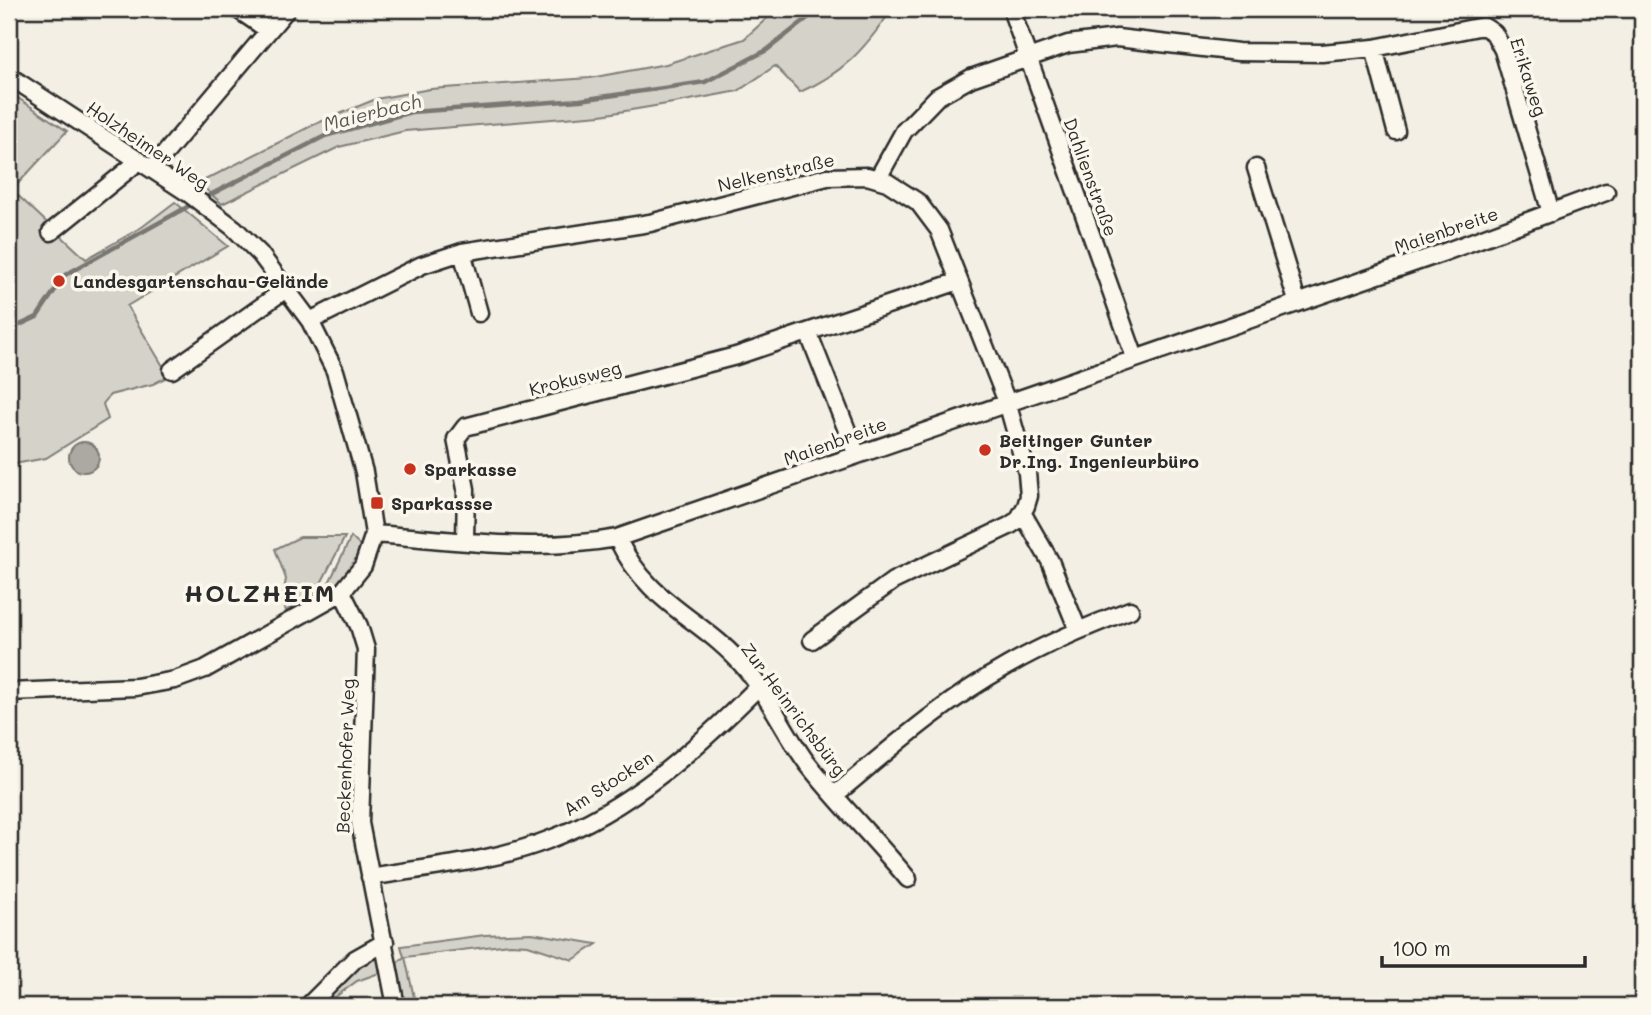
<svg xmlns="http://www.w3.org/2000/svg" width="1651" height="1015" viewBox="0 0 1651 1015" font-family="Mali,sans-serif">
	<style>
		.green { fill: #d5d2c9; stroke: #807e7a; stroke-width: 2 }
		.water { fill: #aca9a2; stroke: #787772; stroke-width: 2 }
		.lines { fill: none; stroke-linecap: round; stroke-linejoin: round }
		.stream { stroke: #787772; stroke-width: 4.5 }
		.minor-casing { stroke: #2b2b2b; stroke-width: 21 }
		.minor { stroke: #fbf7ec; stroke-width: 16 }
		.poi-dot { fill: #c8321e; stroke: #fbf7ec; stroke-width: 2.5 }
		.labels { text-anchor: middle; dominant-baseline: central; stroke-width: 7; stroke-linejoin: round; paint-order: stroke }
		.street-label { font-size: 18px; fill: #2b2b2b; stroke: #fbf7ec }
		.poi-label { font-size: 18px; font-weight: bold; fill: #2b2b2b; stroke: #fbf7ec; text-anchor: start }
		.water-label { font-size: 19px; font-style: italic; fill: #585755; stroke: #fbf7ec }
		.district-label { font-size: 24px; font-weight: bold; letter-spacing: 2px; fill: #2b2b2b; stroke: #fbf7ec }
	</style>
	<rect width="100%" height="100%" fill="#f3efe4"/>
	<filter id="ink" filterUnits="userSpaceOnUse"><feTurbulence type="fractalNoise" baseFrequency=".0143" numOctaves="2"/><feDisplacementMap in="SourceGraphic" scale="14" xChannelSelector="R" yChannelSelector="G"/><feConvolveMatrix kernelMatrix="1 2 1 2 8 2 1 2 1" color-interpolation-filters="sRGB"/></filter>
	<g filter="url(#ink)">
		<!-- green -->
		<path class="green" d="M777,9H888L890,12C864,50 842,74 800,92L775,66L738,91L679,102L601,115L405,131L339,147L222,204L199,183L313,125L376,99L430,89L590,78L666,64L744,39Z
			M9,92L67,131L12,190L86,259L142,227L175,202L228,246L127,306L169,376L153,384L110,395L103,404L108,419L46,458L9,465Z
			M300,537H345L317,591L286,611L282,601L286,579L275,549Z
			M351,537L361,547C362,566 343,587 325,591Z
			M532,933L597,944L573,960L528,945L510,944L405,957L416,1006H404L397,963L404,957L401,946L485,935Z
			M377,956L385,971L357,981L323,1006H317L362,963Z"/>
		<!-- water -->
		<path class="water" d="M69 457a15 15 0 1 1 30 0a15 15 0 1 1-30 0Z"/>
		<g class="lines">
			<!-- stream -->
			<path class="stream" d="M204,198L325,136L411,112L580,100L705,82L767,50L819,9
				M9,330L37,317L65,275L196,202"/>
			<!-- minor casing -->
			<g class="minor-casing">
				<path id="minor" d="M237,9L268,30
					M1011,9L1135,358
					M1374,48L1396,131
					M9,76L188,193L234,228L260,254L310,321L335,371L364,472L374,534L363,566L342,592L205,669L175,680L136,687L9,692
					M1256,168L1297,301
					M152,169L287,9
					M878,178L904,131L937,97L971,78L1068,44L1117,38L1238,52L1322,53L1374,48L1483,26L1494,33L1503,50L1551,213
					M51,232L139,161
					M462,252L479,313
					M310,321L422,265L462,252L650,223L827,177L867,176L887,182L918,202L939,230L1007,402L1027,473L1029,496L1026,506L1018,520L1009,526L893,581L812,640
					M808,332L856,453
					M172,370L286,289
					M1023,514L1050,561L1078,630
					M374,534C454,540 537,553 617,538L1442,253L1606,192
					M617,538C650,607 701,616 746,669C770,698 785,733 807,763C838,803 876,840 908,879
					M465,540L466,489L456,439L465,427L736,356L959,281
					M342,592L359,626L366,649L360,823L396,1006
					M835,795C890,749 944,701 1007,666C1047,643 1088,626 1130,610
					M370,877C429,867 492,862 548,840C629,810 698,747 758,687
					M308,1006L355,959L385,942"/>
			</g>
			<!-- minor -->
			<use href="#minor" class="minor"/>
		</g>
	</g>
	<!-- markers -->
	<g class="poi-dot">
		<circle cx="59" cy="281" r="7"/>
		<circle cx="985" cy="450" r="7"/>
		<circle cx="410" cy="469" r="7"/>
		<rect x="370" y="496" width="14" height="14" rx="3.5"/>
	</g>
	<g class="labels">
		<!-- street labels -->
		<g class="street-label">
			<text transform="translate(1529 77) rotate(72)">Erikaweg</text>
			<text transform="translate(148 145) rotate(34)">Holzheimer Weg</text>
			<text transform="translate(776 172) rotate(-13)">Nelkenstraße</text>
			<text transform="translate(1091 177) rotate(70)">Dahlienstraße</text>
			<text transform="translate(1446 230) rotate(-19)">Maienbreite</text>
			<text transform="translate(575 378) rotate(-14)">Krokusweg</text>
			<text transform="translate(835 441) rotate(-20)">Maienbreite</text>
			<text transform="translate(794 709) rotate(53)">Zur Heinrichsbürg</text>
			<text transform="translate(345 756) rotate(-88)">Beckenhofer Weg</text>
			<text transform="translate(608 783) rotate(-33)">Am Stocken</text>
		</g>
		<!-- poi labels -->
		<g class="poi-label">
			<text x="73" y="281">Landesgartenschau-Gelände</text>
			<text x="999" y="440">Beitinger Gunter<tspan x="999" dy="21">Dr.Ing. Ingenieurbüro</tspan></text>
			<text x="424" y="469">Sparkasse</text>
			<text x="391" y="503">Sparkassse</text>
		</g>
		<!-- water labels -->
		<g class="water-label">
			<text transform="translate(372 112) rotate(-14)">Maierbach</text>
		</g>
		<!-- district labels -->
		<g class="district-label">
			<text x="260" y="592">HOLZHEIM</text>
		</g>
	</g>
	<!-- margin -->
	<rect width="1651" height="1015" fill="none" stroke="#fbf7ec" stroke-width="35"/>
	<rect x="18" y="18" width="1616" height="980" fill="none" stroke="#2b2b2b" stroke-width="2.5" filter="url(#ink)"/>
	<!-- scale -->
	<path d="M1382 956v10h203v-10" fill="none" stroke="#2b2b2b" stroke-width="3.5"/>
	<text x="1392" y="956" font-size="21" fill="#2b2b2b" stroke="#fbf7ec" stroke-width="5" paint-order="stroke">100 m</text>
</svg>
